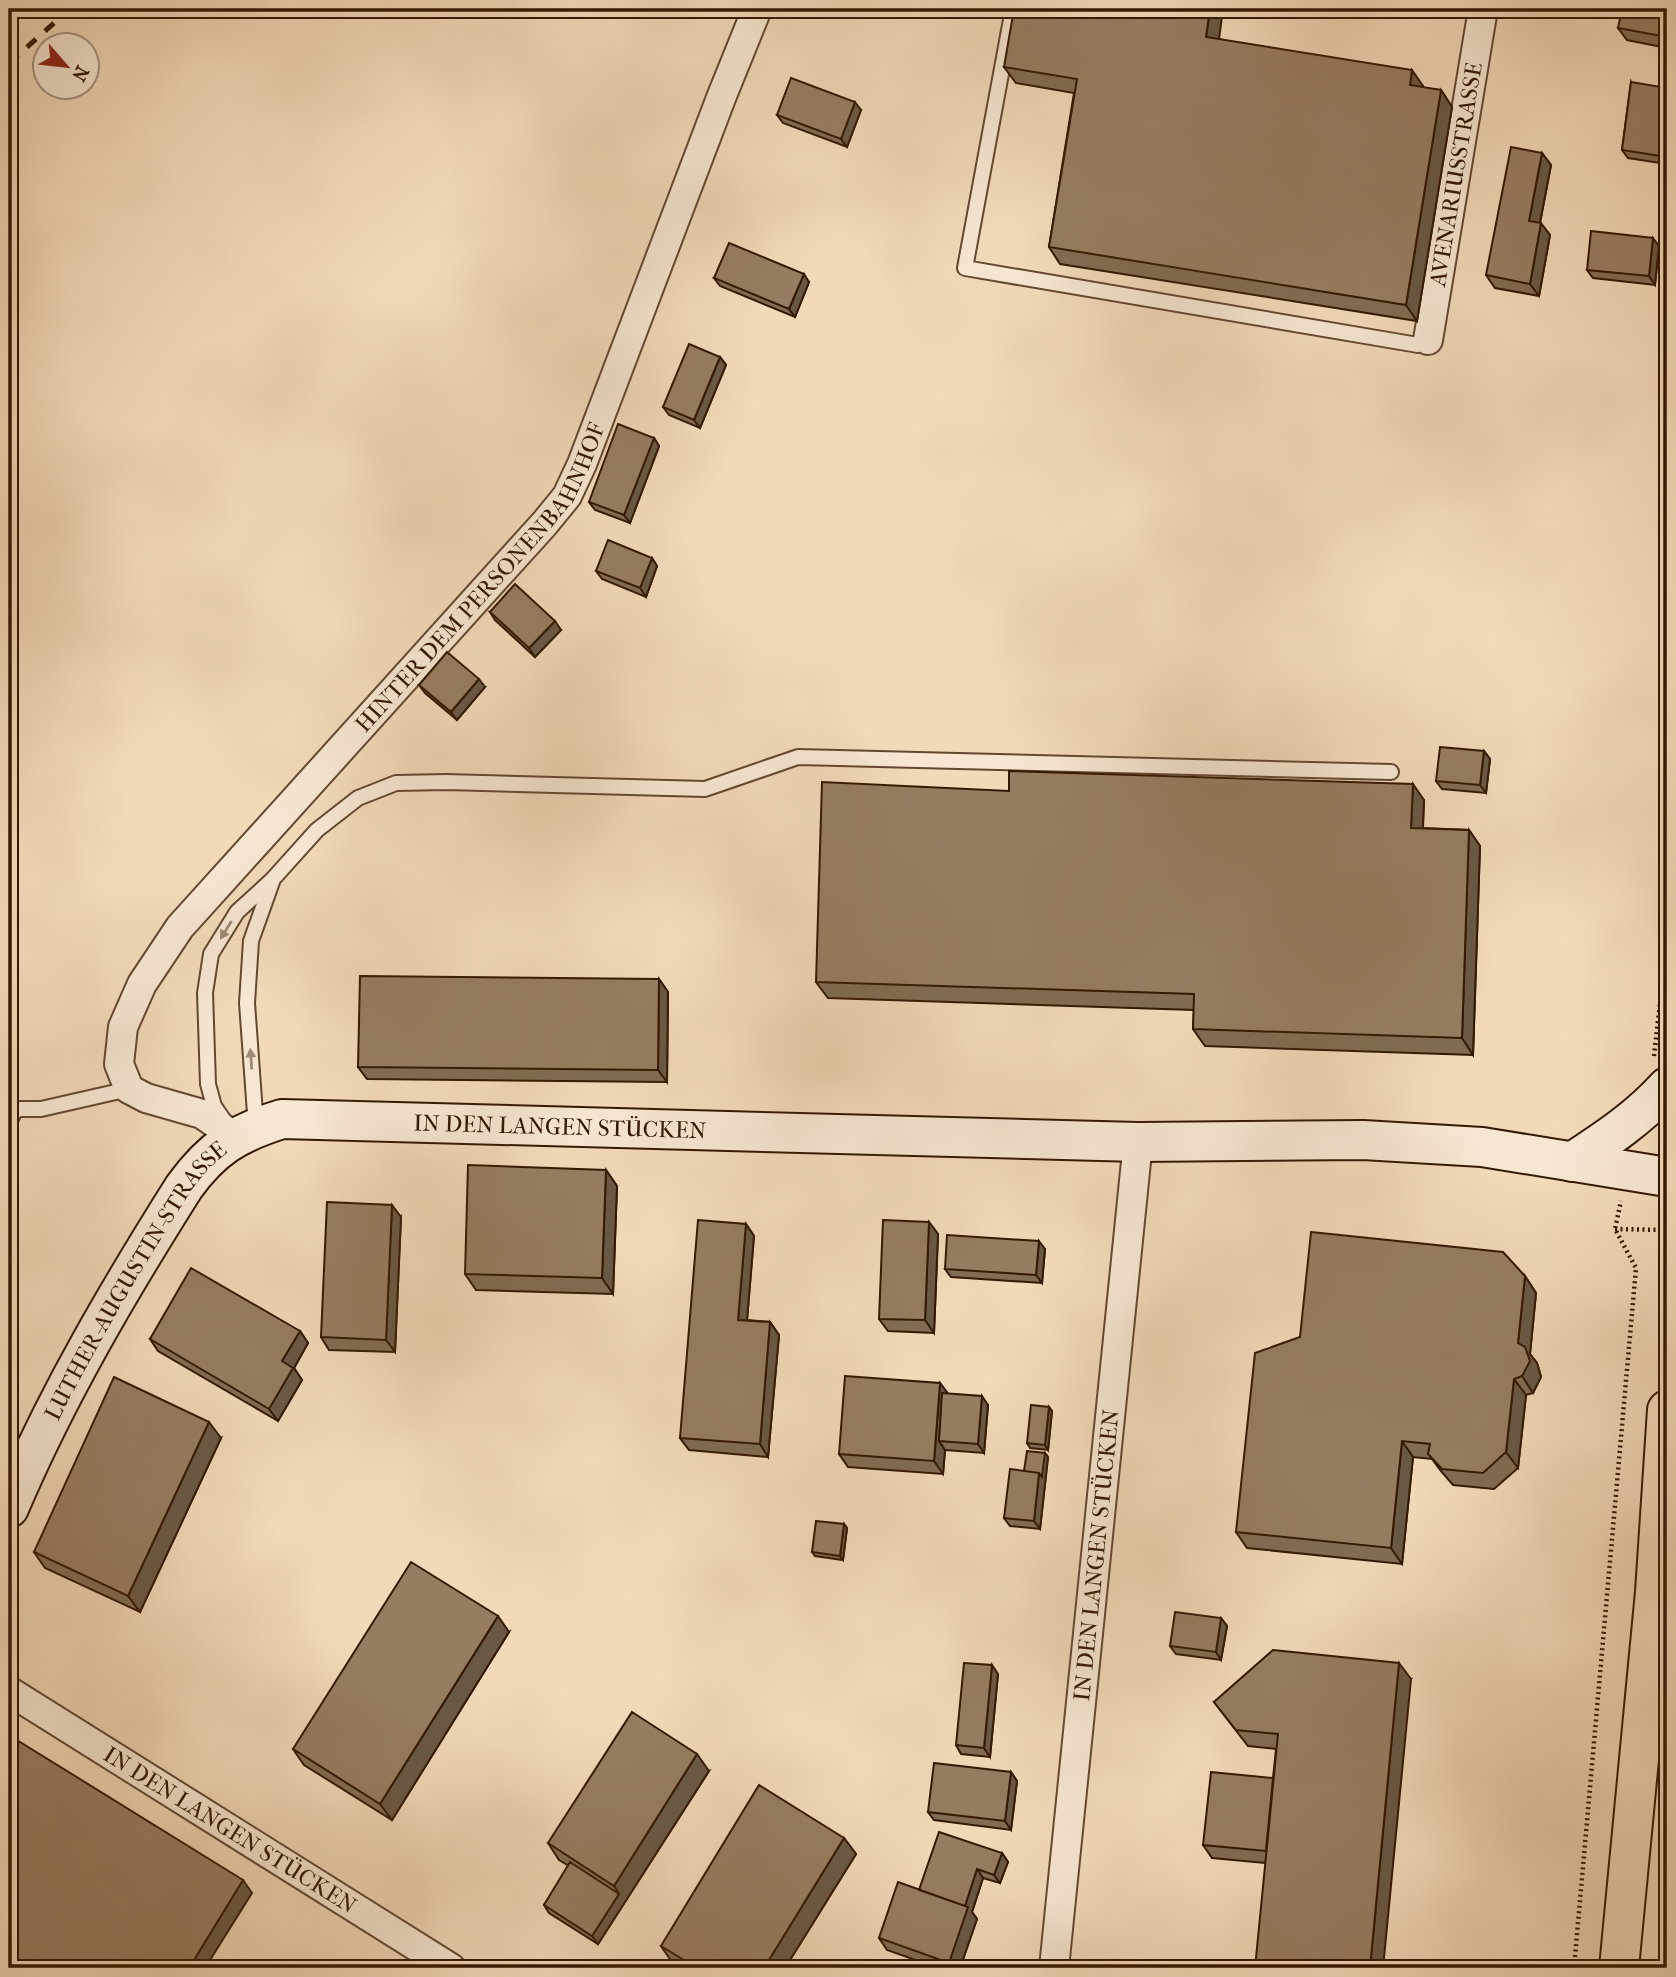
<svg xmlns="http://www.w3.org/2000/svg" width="1676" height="1977" viewBox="0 0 1676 1977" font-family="'IM FELL French Canon',serif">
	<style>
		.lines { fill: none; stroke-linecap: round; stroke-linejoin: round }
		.lane-casing { stroke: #634830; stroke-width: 18 }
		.street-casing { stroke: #634830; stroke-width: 32 }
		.secondary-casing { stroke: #331802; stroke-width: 42 }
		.primary-casing { stroke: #331802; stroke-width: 42 }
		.path { stroke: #331802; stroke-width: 4.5; stroke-dasharray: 2 3.5; stroke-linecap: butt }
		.lane { stroke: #f7e7d2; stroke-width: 14 }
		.street { stroke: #f7e7d2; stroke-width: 28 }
		.secondary { stroke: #f7e7d2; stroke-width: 38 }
		.primary { stroke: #f2dab9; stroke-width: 38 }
		.rail { stroke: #331802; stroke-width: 5; stroke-dasharray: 12 12; stroke-linecap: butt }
		.wall { fill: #816c53; stroke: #331802; stroke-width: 2 }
		.shaded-wall { fill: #695844; stroke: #331802; stroke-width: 2 }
		.building { fill: #967d61; stroke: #331802; stroke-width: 2 }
		.oneway { fill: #9f8a74 }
		.labels { text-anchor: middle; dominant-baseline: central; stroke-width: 6; stroke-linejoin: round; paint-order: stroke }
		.street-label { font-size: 23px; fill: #331802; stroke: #f7e7d2 }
	</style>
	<rect width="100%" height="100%" fill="#f2dab9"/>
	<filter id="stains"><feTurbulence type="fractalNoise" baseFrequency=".00286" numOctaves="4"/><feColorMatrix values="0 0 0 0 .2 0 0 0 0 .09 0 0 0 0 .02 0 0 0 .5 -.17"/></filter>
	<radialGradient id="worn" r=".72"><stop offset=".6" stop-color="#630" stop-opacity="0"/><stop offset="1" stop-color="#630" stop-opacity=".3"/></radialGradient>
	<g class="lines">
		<!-- lane casing -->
		<g class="lane-casing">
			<path id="lane" d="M1013,9L965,268L1418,345L1428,340
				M9,1122L16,1109H41L129,1089
				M225,1122L214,1106L208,1084L205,993L211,954L237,912L272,880L317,830L358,798L396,783L446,782L705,789L798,757L1391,772
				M256,1127L247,1003L251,941L272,882"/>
		</g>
		<!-- street casing -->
		<g class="street-casing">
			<g id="street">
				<path id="s1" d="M1428,340L1483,9"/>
				<path id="s2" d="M235,1137L202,1114L146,1098L129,1089L119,1064L123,1027L142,984L180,927L545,523L567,496L582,464L721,98L757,9"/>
				<path id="s3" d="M9,1691L451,1968"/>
				<path id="s4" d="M1054,1968L1138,1142"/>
			</g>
		</g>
		<!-- secondary casing -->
		<g class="secondary-casing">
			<g id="secondary">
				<path d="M1572,1162C1607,1139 1639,1118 1667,1087"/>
				<path id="s5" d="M9,1508C57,1395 119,1290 184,1187C212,1148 237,1133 282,1119L1138,1142L1363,1140L1482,1147L1667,1177"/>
			</g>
		</g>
		<!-- primary casing -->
		<g class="primary-casing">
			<path id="primary" d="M1619,1968L1655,1592L1667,1410"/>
		</g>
		<!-- path -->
		<path class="path" d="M1654,1056L1667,942
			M1615,1229L1667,1230
			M1574,1968L1636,1268L1615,1229L1621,1201"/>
		<!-- lane -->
		<use href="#lane" class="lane"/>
		<!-- street -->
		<use href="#street" class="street"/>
		<!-- secondary -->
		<use href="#secondary" class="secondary"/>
		<!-- primary -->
		<use href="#primary" class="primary"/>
		<!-- rail -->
		<path class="rail" d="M9,33L36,9
			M9,63L70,9"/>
	</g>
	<!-- wall -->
	<path class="wall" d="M1667,9V48L1627,40L1618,28Z
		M1219,39L1423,86V88L1441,90L1452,107L1417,321L1060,264L1049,247L1074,93L1016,83L1004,67Z
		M1631,82L1667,164L1628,158L1622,150Z
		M861,110L847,147L783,123L777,115Z
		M1542,153L1551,165L1540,223L1550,235L1539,296L1495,288L1486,275Z
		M1659,246L1655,285L1593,278L1587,270Z
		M714,278L809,282L795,317L720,286Z
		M720,357L726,365L700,428L669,415L663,407Z
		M654,438L659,446L630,523L595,510L589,502Z
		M652,558L657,566L646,597L602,579L596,571Z
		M490,612L561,630L535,657L495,620Z
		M419,685L485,687L457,720L425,693Z
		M1484,751L1490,759L1486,793L1442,789L1436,781Z
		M1009,791L1424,800L1423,828L1469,830L1480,846L1473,1055L1205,1046L1193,1029L1194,1010L828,998L816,982Z
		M659,979L668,992L667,1082L367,1079L358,1067Z
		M606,1170L617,1186L613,1294L476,1290L465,1274Z
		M401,1217L395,1352L329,1350L321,1337Z
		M929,1222L938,1234L934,1333L888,1331L879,1319Z
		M746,1224L754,1236L747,1320L770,1322L779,1335L768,1457L689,1450L680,1438Z
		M1045,1249L1042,1283L951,1277L945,1269Z
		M1525,1276L1536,1293L1530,1354L1537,1363L1541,1377L1533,1393L1526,1395L1518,1468L1494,1489L1453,1485L1440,1470L1432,1459L1413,1457L1402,1564L1247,1548L1236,1532Z
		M300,1331L308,1343L294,1368L302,1380L278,1421L158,1351L150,1339Z
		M940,1383L948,1394L988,1405L984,1453L945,1450L943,1474L848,1467L839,1454Z
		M1049,1407L1052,1411L1048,1450L1030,1448L1027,1443Z
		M221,1438L140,1612L45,1568L34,1552Z
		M1045,1453L1048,1457L1040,1529L1010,1526L1004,1518L1024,1471Z
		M844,1524L847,1528L843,1560L815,1556L812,1552Z
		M1221,1618L1227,1626L1221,1660L1176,1654L1170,1646Z
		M509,1632L392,1820L304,1765L293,1749Z
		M998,1674L990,1757L961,1754L956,1745Z
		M1411,1679L1265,1863L1212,1858L1203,1845L1273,1778L1276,1749L1248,1746L1214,1702Z
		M709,1771L598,1944L549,1913L544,1905L569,1866L559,1860L548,1843Z
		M1011,1772L1017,1781L1011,1830L934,1820L928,1812Z
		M844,1838L856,1854L785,1968H682L672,1962L661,1946Z
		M1002,1853L1008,1862L1000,1883L983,1878L972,1912L977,1919L960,1968H938L887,1950L879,1938L919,1890Z"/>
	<!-- shaded-wall -->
	<path class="shaded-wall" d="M1210,9H1223L1217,54L1206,37Z
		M1412,70L1423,86L1421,102L1410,85Z
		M1441,90L1452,107L1417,321L1406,305Z
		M855,102L861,110L847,147L841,139Z
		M1667,116V164L1661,156Z
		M1542,153L1551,165L1538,233L1529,221Z
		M1541,223L1550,235L1539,296L1530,284Z
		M1653,238L1659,246L1655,285L1649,276Z
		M804,274L809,282L795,317L789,309Z
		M720,357L726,365L700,428L694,420Z
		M654,438L659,446L630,523L624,515Z
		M652,558L657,566L646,597L640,588Z
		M555,621L561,630L535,657L529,648Z
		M479,679L485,687L457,720L451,712Z
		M1484,751L1490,759L1486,793L1480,785Z
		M1413,784L1424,800L1422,844L1411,828Z
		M1469,830L1480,846L1473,1055L1462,1038Z
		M659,979L668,992L667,1082L658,1070Z
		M606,1170L617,1186L613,1294L602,1278Z
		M392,1205L401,1217L395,1352L386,1340Z
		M929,1222L938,1234L934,1333L925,1320Z
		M746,1224L754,1236L746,1332L738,1320Z
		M1039,1241L1045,1249L1042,1283L1036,1275Z
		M1525,1276L1536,1293L1530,1354L1537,1363L1541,1377L1533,1393L1522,1376L1518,1343Z
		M770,1322L779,1335L768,1457L760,1444Z
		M300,1331L308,1343L294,1368L302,1380L278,1421L269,1409L282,1361Z
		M1514,1379L1526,1395L1518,1468L1506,1452Z
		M940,1383L949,1395L939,1441L945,1450L943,1474L934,1461Z
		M982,1396L988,1405L984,1453L978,1444Z
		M1049,1407L1052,1411L1048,1450L1045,1445Z
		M209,1422L221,1438L140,1612L128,1596Z
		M1402,1441L1413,1457L1402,1564L1391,1548Z
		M1045,1453L1048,1457L1040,1529L1034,1521L1039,1473Z
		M844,1524L847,1528L843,1560L840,1556Z
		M498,1616L509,1632L392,1820L380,1804Z
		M1221,1618L1227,1626L1221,1660L1216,1652Z
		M1399,1663L1411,1679L1383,1968H1370Z
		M992,1665L998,1674L990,1757L984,1748Z
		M697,1754L709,1771L598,1944L592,1936L619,1894L614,1886Z
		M1011,1772L1017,1781L1011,1830L1005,1821Z
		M844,1838L856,1854L785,1968H764Z
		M1002,1853L1008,1862L1000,1883L994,1875Z
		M977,1869L983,1878L972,1912L977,1919L960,1968H953L949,1963L964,1908Z
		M243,1880L252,1893L205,1968H189Z"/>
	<!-- building -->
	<path class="building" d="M1014,9H1210L1206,37L1412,70L1410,85L1441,90L1406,305L1049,247L1077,79L1004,67Z
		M1622,9H1667V37L1618,28Z
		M791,78L855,102L841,139L777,115Z
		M1631,82L1667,88V116L1661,156L1622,150Z
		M1511,147L1542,153L1529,221L1541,223L1530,284L1486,275Z
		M1591,231L1653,238L1649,276L1587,270Z
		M729,243L804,274L789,309L714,278Z
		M689,344L720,357L694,420L663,407Z
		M618,424L654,438L624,515L589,502Z
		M608,540L652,558L640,588L596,571Z
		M515,584L555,621L529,648L490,612Z
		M447,652L479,679L451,712L419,685Z
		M1440,747L1484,751L1480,785L1436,781Z
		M1009,771L1413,784L1411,828L1469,830L1462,1038L1193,1029L1194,994L816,982L822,782L1009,791Z
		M360,976L659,979L658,1070L358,1067Z
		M468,1165L606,1170L602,1278L465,1274Z
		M327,1202L392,1205L386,1340L321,1337Z
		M698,1220L746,1224L738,1320L770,1322L760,1444L680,1438Z
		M883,1220L929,1222L925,1320L879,1319Z
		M1311,1232L1503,1252L1525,1276L1518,1343L1525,1347L1530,1361L1522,1376L1514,1379L1506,1452L1483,1473L1442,1469L1428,1454L1430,1444L1402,1441L1391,1548L1236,1532L1255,1353L1300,1337Z
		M947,1235L1039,1241L1036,1275L945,1269Z
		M191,1268L300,1331L282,1361L293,1368L269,1409L150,1339Z
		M845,1376L940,1383L934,1461L839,1454Z
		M114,1377L209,1422L128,1596L34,1552Z
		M942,1393L982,1396L978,1444L939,1441Z
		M1031,1405L1049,1407L1045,1445L1027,1443Z
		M1027,1451L1045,1453L1042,1477L1039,1473L1024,1471Z
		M1010,1469L1039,1473L1034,1521L1004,1518Z
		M816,1521L844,1524L840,1556L812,1552Z
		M411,1562L498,1616L380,1804L293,1749Z
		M1175,1612L1221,1618L1216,1652L1170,1646Z
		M1273,1650L1399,1663L1370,1968H1255L1278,1734L1236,1730L1214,1702Z
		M964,1663L992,1665L984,1748L956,1745Z
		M632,1712L697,1754L614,1886L548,1843Z
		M12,1737L243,1880L189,1968H9V1743Z
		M934,1763L1011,1772L1005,1821L928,1812Z
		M1211,1772L1273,1778L1266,1851L1203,1845Z
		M759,1785L844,1838L764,1968H697L661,1946Z
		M939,1832L1002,1853L994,1875L977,1869L965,1906L919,1890Z
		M570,1862L619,1894L592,1936L544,1905Z
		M898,1882L968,1907L949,1963L879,1938Z"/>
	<!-- one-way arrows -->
	<defs><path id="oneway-solid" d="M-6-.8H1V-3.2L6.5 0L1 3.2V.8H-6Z" transform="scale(1.75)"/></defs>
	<g class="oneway">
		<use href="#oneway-solid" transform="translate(226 930) rotate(122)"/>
		<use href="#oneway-solid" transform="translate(251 1059) rotate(-94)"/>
	</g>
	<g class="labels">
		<!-- street labels -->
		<g class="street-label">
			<text stroke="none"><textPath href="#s1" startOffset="168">AVENARIUSSTRASSE</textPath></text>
			<text stroke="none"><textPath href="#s2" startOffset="760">HINTER DEM PERSONENBAHNHOF</textPath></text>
			<text stroke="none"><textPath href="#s5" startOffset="766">IN DEN LANGEN STÜCKEN</textPath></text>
			<text stroke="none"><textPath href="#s5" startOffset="261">LUTHER-AUGUSTIN-STRASSE</textPath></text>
			<text stroke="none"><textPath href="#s4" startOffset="415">IN DEN LANGEN STÜCKEN</textPath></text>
			<text stroke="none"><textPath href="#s3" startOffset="261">IN DEN LANGEN STÜCKEN</textPath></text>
		</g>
	</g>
	<!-- margin -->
	<rect width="1676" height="1977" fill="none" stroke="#f2dab9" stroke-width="35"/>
	<rect x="10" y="10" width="1655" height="1956" fill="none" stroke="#331802" stroke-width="3.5"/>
	<rect x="18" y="18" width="1641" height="1942" fill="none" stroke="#331802" stroke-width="2"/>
	<!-- north arrow -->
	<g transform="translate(66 66) rotate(118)"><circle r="33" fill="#f7e7d2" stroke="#a9947f" stroke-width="2"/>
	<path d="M0-5L12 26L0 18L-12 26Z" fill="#8f2418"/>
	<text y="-10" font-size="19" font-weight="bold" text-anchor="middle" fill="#331802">N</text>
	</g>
	<rect width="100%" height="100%" filter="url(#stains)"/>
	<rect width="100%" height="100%" fill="url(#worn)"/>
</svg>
